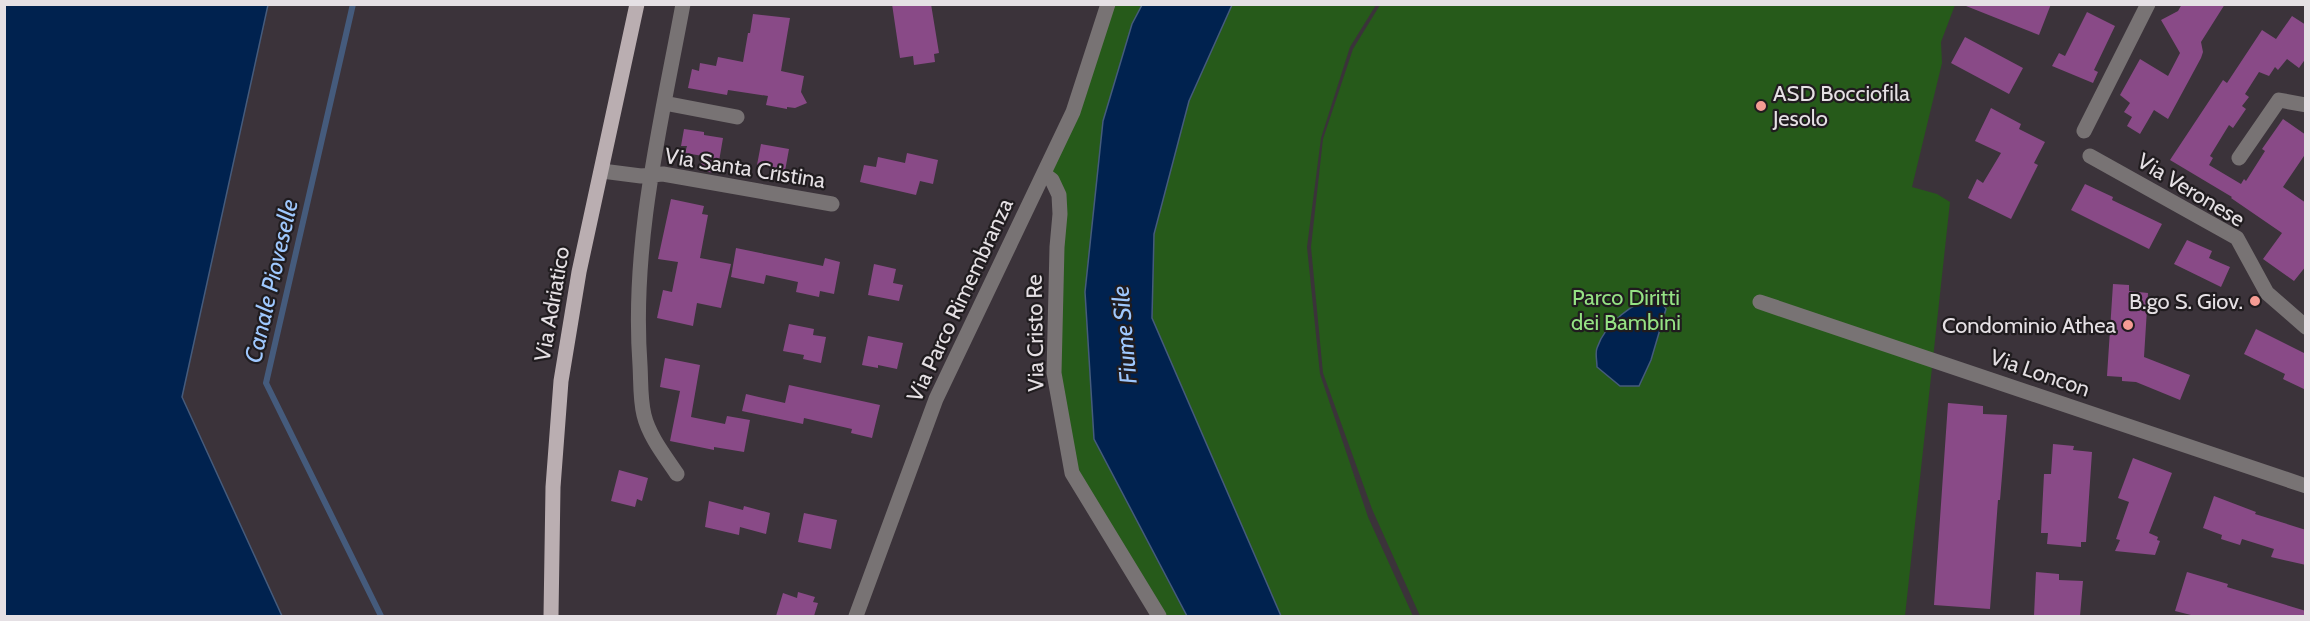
<svg xmlns="http://www.w3.org/2000/svg" width="2310" height="621" viewBox="0 0 2310 621" font-family="Cabin,sans-serif">
	<style>
		.green { fill: #265a1a }
		.water { fill: #00224f; stroke: #455b7c; stroke-width: 1.5 }
		.lines { fill: none; stroke-linecap: round; stroke-linejoin: round }
		.stream { stroke: #455b7c; stroke-width: 6 }
		.building { fill: #894a87 }
		.minor { stroke: #787374; stroke-width: 15 }
		.major { stroke: #baaeb1; stroke-width: 15 }
		.poi-dot { fill: #f59c94; stroke: #201c1f; stroke-width: 2 }
		.labels { text-anchor: middle; dominant-baseline: central; stroke-width: 4.5; stroke-linejoin: round; paint-order: stroke }
		.poi-label { font-size: 22px; fill: #e5e0e4; stroke: #201c1f; text-anchor: end }
		.street-label { font-size: 22px; fill: #e5e0e4; stroke: #201c1f }
		.park-label { font-size: 22px; fill: #95e284; stroke: #201c1f }
		.water-label { font-size: 24px; font-style: italic; fill: #9fc8fe; stroke: #201c1f }
	</style>
	<rect width="100%" height="100%" fill="#3b333a"/>
	<!-- green -->
	<path class="green" d="M1108,5H1142L1132,24L1103,121L1085,292L1094,439L1187,616H1159L1072,473L1054,373L1060,214L1044,174Z
		M1232,5H1376L1350,47L1321,138L1307,247L1320,374L1368,517L1413,616H1281L1152,318L1154,235L1189,101Z
		M1380,5H1955L1941,42L1942,63L1912,187L1937,194L1950,202L1905,616H1420L1372,509L1323,373L1311,247L1323,139L1353,49Z"/>
	<!-- water -->
	<path class="water" d="M4,5H268L182,397L282,616H5Z
		M1142,5H1232L1189,101L1154,234L1152,318L1281,616H1187L1094,439L1085,292L1103,121L1132,24Z
		M1658,297L1666,309L1651,360L1639,386H1620L1597,367C1597,361 1595,353 1597,348C1605,324 1633,301 1658,297Z"/>
	<g class="lines">
		<!-- stream -->
		<path class="stream" d="M353,4L266,383L381,616"/>
	</g>
	<!-- building -->
	<path class="building" d="M892,4H931L939,53L934,54L935,62L914,65L913,56L900,58Z
		M1961,4H2051L2039,35Z
		M2182,4H2225L2201,42L2203,52L2201,58L2168,119L2154,110L2140,134L2127,126L2132,117L2124,112L2130,103L2120,95L2140,59L2168,76L2180,53L2161,20L2178,11Z
		M2087,12L2115,26L2094,70L2098,72L2093,83L2052,66L2059,53L2065,56Z
		M753,14L790,18L781,71L804,76L801,92L807,103L795,108L787,107V109L766,105L768,96L728,90L727,95L688,88L692,69L699,71L700,63L716,66L718,57L743,62L748,33H750Z
		M2292,16L2306,25V58L2299,68L2287,59L2278,70L2275,67L2269,76L2259,72L2245,94L2249,97L2242,106L2246,109L2233,128L2229,125L2210,156L2213,158L2209,165L2241,184L2244,179L2246,181L2265,151L2262,149L2283,119L2306,135V153L2283,187L2306,203V266L2294,281L2263,259L2282,233L2231,198L2232,197L2170,160L2223,80L2227,83L2262,30L2276,39Z
		M1965,37L2023,68L2009,94L1951,63Z
		M1991,108L2021,124L2019,129L2045,142L2034,163L2038,165L2011,219L1968,198L1977,179L1983,183L2001,153L1975,141Z
		M684,129L704,132V135L723,138L717,173L700,171L703,156L685,153L687,146H681Z
		M761,144L789,149L785,171L757,165Z
		M907,153L938,160L933,184L920,181L916,195L860,182L864,165L876,167L878,157L905,163Z
		M2085,184L2113,197L2112,200L2162,224L2149,249L2071,210Z
		M671,199L704,206L702,214L708,215L700,258L731,264L721,308L697,303L693,326L657,318L663,290L672,292L678,262L658,259Z
		M2187,240L2212,251L2209,258L2230,267L2221,287L2174,264Z
		M736,248L823,266L825,258L840,262L834,294L820,291L819,297L796,292L798,282L766,275L764,284L731,277Z
		M874,264L896,269L893,283L903,285L899,301L868,295Z
		M2113,284L2129,285V291L2148,293L2144,357L2190,375L2180,400L2136,382L2122,381V377L2107,376Z
		M789,324L814,329L813,335L826,337L821,363L803,359L804,355L783,351Z
		M2256,329L2306,354V390L2283,379L2285,374L2244,354Z
		M868,336L903,343L897,369L878,365V368L862,365Z
		M665,358L700,365L691,417L725,424L727,416L750,420L744,452L714,447V450L670,441L680,391L660,387Z
		M789,385L880,405L872,438L851,433L852,429L804,418L803,424L742,411L746,394L785,403Z
		M1948,403L1983,406V414L2007,415L2000,500H1998L1990,609L1934,605Z
		M2053,444L2074,446L2073,450L2092,452L2086,542H2081V547L2047,544L2048,533H2041L2044,474H2051Z
		M2133,458L2172,473L2149,533L2158,537L2157,540L2160,541L2155,555L2115,551L2120,540L2116,539L2129,502L2118,498Z
		M619,470L648,478L642,501L637,499L635,507L611,501Z
		M2214,496L2256,512L2255,514L2306,530V565L2271,557L2274,549L2242,539L2240,545L2221,539L2222,535L2203,528Z
		M709,501L743,510L744,506L770,513L766,534L740,527L739,535L705,527Z
		M804,513L837,520L831,549L798,542Z
		M2036,572L2059,574V580L2083,581L2080,616H2034Z
		M2187,572L2228,584L2227,587L2306,611V616H2195L2175,611Z
		M798,592L815,597L813,602L818,603L814,616H776L783,593L797,598Z"/>
	<g class="lines">
		<!-- minor -->
		<path class="minor" d="M664,103L737,117
			M2084,131L2148,4
			M2090,156L2237,238L2267,293L2306,327
			M2239,158L2279,100L2306,105
			M602,171L641,176L663,174L832,204
			M1044,174L1052,180L1059,195L1060,214L1057,247L1054,373L1072,473L1159,616
			M1760,302L2306,486
			M677,474C665,456 649,436 644,415C640,399 641,381 640,365C631,243 661,123 683,4
			M856,616L936,399L1073,112L1108,4"/>
		<!-- major -->
		<path class="major" d="M551,616L553,487L561,381L579,272L637,4"/>
	</g>
	<!-- markers -->
	<g class="poi-dot">
		<circle cx="1761" cy="106" r="6"/>
		<circle cx="2255" cy="301" r="6"/>
		<circle cx="2128" cy="325" r="6"/>
	</g>
	<g class="labels">
		<!-- poi labels -->
		<g class="poi-label">
			<text x="1773" y="93" text-anchor="start">ASD Bocciofila<tspan x="1773" dy="25">Jesolo</tspan></text>
			<text x="2243" y="301">B.go S. Giov.</text>
			<text x="2116" y="325">Condominio Athea</text>
		</g>
		<!-- street labels -->
		<g class="street-label">
			<text transform="translate(745 168) rotate(9)">Via Santa Cristina</text>
			<text transform="translate(2191 190) rotate(31)">Via Veronese</text>
			<text transform="translate(960 300) rotate(-65)">Via Parco Rimembranza</text>
			<text transform="translate(552 304) rotate(-80)">Via Adriatico</text>
			<text transform="translate(1035 333) rotate(-91)">Via Cristo Re</text>
			<text transform="translate(2040 373) rotate(19)">Via Loncon</text>
		</g>
		<!-- park labels -->
		<g class="park-label">
			<text x="1626" y="297">Parco Diritti<tspan x="1626" dy="25">dei Bambini</tspan></text>
		</g>
		<!-- water labels -->
		<g class="water-label">
			<text transform="translate(271 281) rotate(-77)">Canale Pioveselle</text>
			<text transform="translate(1124 335) rotate(-95)">Fiume Sile</text>
		</g>
	</g>
	<!-- border -->
	<rect width="2310" height="621" fill="none" stroke="#e5e0e4" stroke-width="12"/>
</svg>
